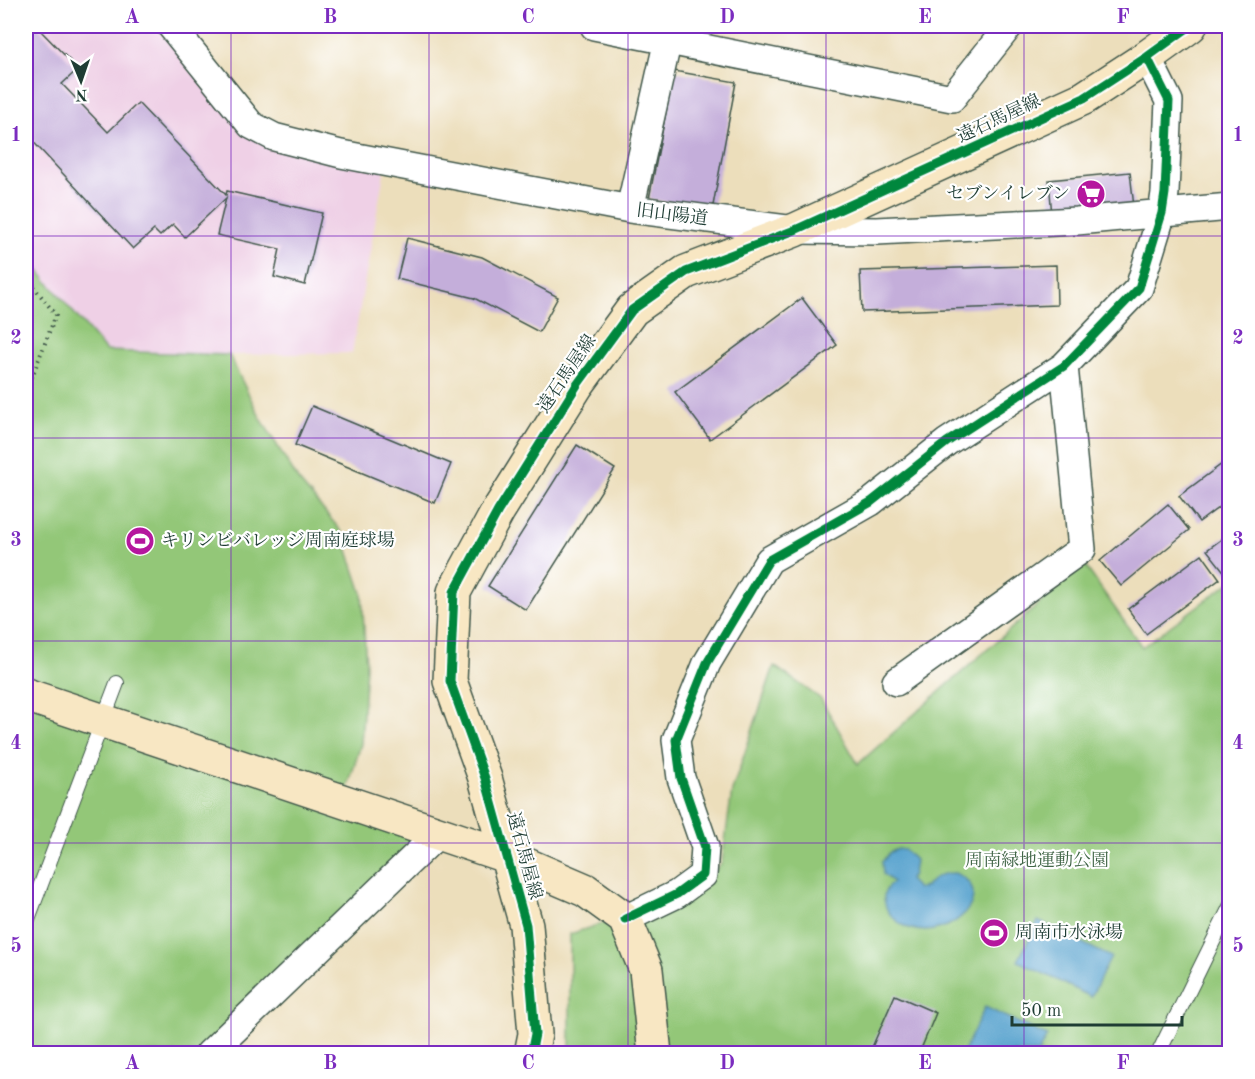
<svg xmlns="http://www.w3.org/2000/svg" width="1255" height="1079" viewBox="0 0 1255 1079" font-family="'Old Standard TT','Noto Serif JP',serif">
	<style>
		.built { fill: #efd0e6 }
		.green { fill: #93c778; stroke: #598256; stroke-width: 1.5 }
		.water { fill: #56a2ce; stroke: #3a7081; stroke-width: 1.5 }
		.building { fill: #c4aeda }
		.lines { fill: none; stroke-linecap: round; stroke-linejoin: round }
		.lane-casing { stroke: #3e5548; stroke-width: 16 }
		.street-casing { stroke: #3e5548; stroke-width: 30 }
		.secondary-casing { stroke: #3e5548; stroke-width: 36 }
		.path { stroke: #3e5548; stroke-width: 4; stroke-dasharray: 1.5 4.5; stroke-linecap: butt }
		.lane { stroke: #fff; stroke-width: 14 }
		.street { stroke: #fff; stroke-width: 27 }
		.secondary { stroke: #f8e7c3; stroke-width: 33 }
		.cycleway-casing { stroke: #fff; stroke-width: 13 }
		.cycleway { stroke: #00873e; stroke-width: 9 }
		.grid { fill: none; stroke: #7b2cbf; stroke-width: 1.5; stroke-opacity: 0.55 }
		.labels { text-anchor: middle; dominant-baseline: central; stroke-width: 4.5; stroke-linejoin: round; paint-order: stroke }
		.street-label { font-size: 18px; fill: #1f3d34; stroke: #fff }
		.poi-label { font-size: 18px; fill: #1f3d34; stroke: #fff; text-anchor: start }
		.park-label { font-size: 18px; fill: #426648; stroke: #fff }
		.neatline { fill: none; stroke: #7b2cbf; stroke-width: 2 }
		.grid-label { font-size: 20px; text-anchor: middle; font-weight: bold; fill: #7b2cbf }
	</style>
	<rect width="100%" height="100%" fill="#fff"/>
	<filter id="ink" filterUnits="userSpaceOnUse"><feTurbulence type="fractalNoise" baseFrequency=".0167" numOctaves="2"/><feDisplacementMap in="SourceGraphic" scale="12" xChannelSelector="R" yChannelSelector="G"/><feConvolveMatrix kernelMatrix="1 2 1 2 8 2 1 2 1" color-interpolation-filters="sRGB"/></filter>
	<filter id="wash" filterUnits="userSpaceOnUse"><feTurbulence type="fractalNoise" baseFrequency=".008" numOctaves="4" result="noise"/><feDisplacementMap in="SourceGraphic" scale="24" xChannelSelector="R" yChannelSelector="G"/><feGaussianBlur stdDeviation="1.35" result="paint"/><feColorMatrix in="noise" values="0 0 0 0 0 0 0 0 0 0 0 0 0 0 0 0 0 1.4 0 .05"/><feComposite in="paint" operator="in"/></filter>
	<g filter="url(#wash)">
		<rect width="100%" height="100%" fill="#ecdebb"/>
		<!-- built -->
		<path class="built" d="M26,26H158L249,133L386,161L352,353L229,355L106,351L26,256Z"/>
		<!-- green -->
		<path class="green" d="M26,256L106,351L229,355L260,417L298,480L342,532L362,593L366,666L361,744L342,806L436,833L209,1053H26Z
			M1084,564L1142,647L1229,583V1053L567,1054L570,1045V934L696,893L722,862L732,791L774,666L821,699L858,764Z"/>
		<!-- water -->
		<path class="water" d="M898,849L905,850L915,860L913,874L909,880L918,889C927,888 928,883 935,878C940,874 948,873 955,873C1004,894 942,950 901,924C894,919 888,914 886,907C882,896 884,889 893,882L883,874L882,862L890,852Z
			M1038,921L1111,957L1091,997L1018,961Z
			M985,1007L1047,1036L1038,1053H963Z"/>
		<g id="blocks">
			<!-- building -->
			<path class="building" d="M26,26H36L78,69L62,84L108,132L138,103L226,195L227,191L322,213L305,285L274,277L280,249L217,235L226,198L185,237L173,224L160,236L154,230L133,249L26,134Z
				M674,71L736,82L712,211L649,199Z
				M1130,172L1134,207L1052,216L1049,180Z
				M407,238L482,257L558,297L539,332L474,298L397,279Z
				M1056,265L1057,305L862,312L860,271Z
				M802,298L837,345L710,439L675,392Z
				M312,406L451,464L435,503L295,445Z
				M577,445L615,469L526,610L488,586Z
				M1230,458V499L1199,522L1179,496Z
				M1168,504L1189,530L1121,586L1100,561Z
				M1230,533V571L1226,574L1207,550Z
				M1202,554L1220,579L1146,634L1128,609Z
				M895,995L936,1013L919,1054H869Z"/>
		</g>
	</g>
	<g filter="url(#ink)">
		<use href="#blocks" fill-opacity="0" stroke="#3e5548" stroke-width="1.5"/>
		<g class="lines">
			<!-- lane casing -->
			<g class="lane-casing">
				<path id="lane" d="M26,924L117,683
					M1158,1054L1230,907"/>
			</g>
			<!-- street casing -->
			<g class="street-casing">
				<path id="street" d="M171,26L251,125L274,137L341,154L630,209L795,230L877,231L1077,221L1230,207
					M594,26L952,98L1009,26
					M630,209L671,26
					M896,682L1082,549L1064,366
					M625,919L677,894L703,875L705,847L681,778L676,740L707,663L769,560L871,502L947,442L1064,366L1139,288L1162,213L1165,193L1169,101L1147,57
					M209,1054L438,834"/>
			</g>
			<!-- secondary casing -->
			<g class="secondary-casing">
				<path id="secondary" d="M26,695L506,856L585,890L625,919L646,970L655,1054
					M531,1054L535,1034L526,925L485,778L450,681L454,592L498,511L577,385L632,310L686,272L795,230L1084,98L1147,57L1190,26"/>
			</g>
			<!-- path -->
			<path class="path" d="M26,277L56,315L26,392"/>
			<!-- lane -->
			<use href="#lane" class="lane"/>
			<!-- street -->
			<use href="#street" class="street"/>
			<!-- secondary -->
			<use href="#secondary" class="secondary"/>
			<!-- cycleway casing -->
			<g class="cycleway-casing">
				<path id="cycleway" d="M625,919L677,894L703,875L705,847L681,778L676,740L707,663L769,560L871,502L947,442L1064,366L1139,288L1162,213L1165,193L1169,101L1147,57
					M531,1054L535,1034L526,925L485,778L450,681L454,592L498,511L577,385L632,310L686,272L795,230L1084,98L1147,57L1190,26"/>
			</g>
			<!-- cycleway -->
			<use href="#cycleway" class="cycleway"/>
		</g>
	</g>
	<!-- grid -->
	<path class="grid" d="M231,26V1054M429,26V1054M628,26V1054M826,26V1054M1024,26V1054M26,236H1230M26,438H1230M26,641H1230M26,843H1230"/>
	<!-- icons -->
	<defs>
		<g id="supermarket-disc" transform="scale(1.5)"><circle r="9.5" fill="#b5179e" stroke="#fff"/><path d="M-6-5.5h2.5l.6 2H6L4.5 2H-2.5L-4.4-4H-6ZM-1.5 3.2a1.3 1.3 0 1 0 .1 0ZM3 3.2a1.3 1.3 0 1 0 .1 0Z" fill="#fff"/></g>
		<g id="stadium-disc" transform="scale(1.5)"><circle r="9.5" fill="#b5179e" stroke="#fff"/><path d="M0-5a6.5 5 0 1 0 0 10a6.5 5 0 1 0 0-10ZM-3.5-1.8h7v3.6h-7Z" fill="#fff"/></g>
	</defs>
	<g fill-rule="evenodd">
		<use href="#supermarket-disc" x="1091" y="194"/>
		<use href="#stadium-disc" x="140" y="541"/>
		<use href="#stadium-disc" x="994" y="933"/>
	</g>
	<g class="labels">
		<!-- street labels -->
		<g class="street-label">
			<text transform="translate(999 119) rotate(-25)">遠石馬屋線</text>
			<text transform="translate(672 215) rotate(7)">旧山陽道</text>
			<text transform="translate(567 374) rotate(-56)">遠石馬屋線</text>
			<text transform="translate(524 856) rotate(75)">遠石馬屋線</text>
		</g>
		<!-- poi labels -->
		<g class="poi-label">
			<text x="1070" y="194" text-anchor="end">セブンイレブン</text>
			<text x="161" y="541">キリンビバレッジ周南庭球場</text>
			<text x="1015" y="933">周南市水泳場</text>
		</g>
		<!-- park labels -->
		<g class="park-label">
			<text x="1037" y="861">周南緑地運動公園</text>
		</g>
	</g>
	<!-- margin -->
	<rect width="1255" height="1079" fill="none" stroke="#fff" stroke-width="66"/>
	<!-- north arrow -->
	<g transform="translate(81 81) rotate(178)" stroke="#ffffff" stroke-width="4.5" paint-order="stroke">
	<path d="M0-4.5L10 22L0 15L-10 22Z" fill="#1f3d34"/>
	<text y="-9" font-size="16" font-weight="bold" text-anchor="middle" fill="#1f3d34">N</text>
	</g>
	<!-- scale -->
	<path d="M1012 1016v9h170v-9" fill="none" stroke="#1f3d34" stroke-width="3"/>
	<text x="1021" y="1016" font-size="18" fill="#1f3d34" stroke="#ffffff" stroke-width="4.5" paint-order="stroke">50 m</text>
	<rect x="33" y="33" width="1189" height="1013" class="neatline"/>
	<g class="grid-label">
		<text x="132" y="23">A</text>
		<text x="330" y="23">B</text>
		<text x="528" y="23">C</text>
		<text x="727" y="23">D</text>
		<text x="925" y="23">E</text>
		<text x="1123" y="23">F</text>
		<text x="16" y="141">1</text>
		<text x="1238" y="141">1</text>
		<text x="16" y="344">2</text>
		<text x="1238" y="344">2</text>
		<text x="16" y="546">3</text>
		<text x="1238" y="546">3</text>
		<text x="16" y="749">4</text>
		<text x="1238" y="749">4</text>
		<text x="16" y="952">5</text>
		<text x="1238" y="952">5</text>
		<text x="132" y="1069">A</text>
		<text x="330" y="1069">B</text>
		<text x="528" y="1069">C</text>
		<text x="727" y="1069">D</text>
		<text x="925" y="1069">E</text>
		<text x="1123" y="1069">F</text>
	</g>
</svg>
